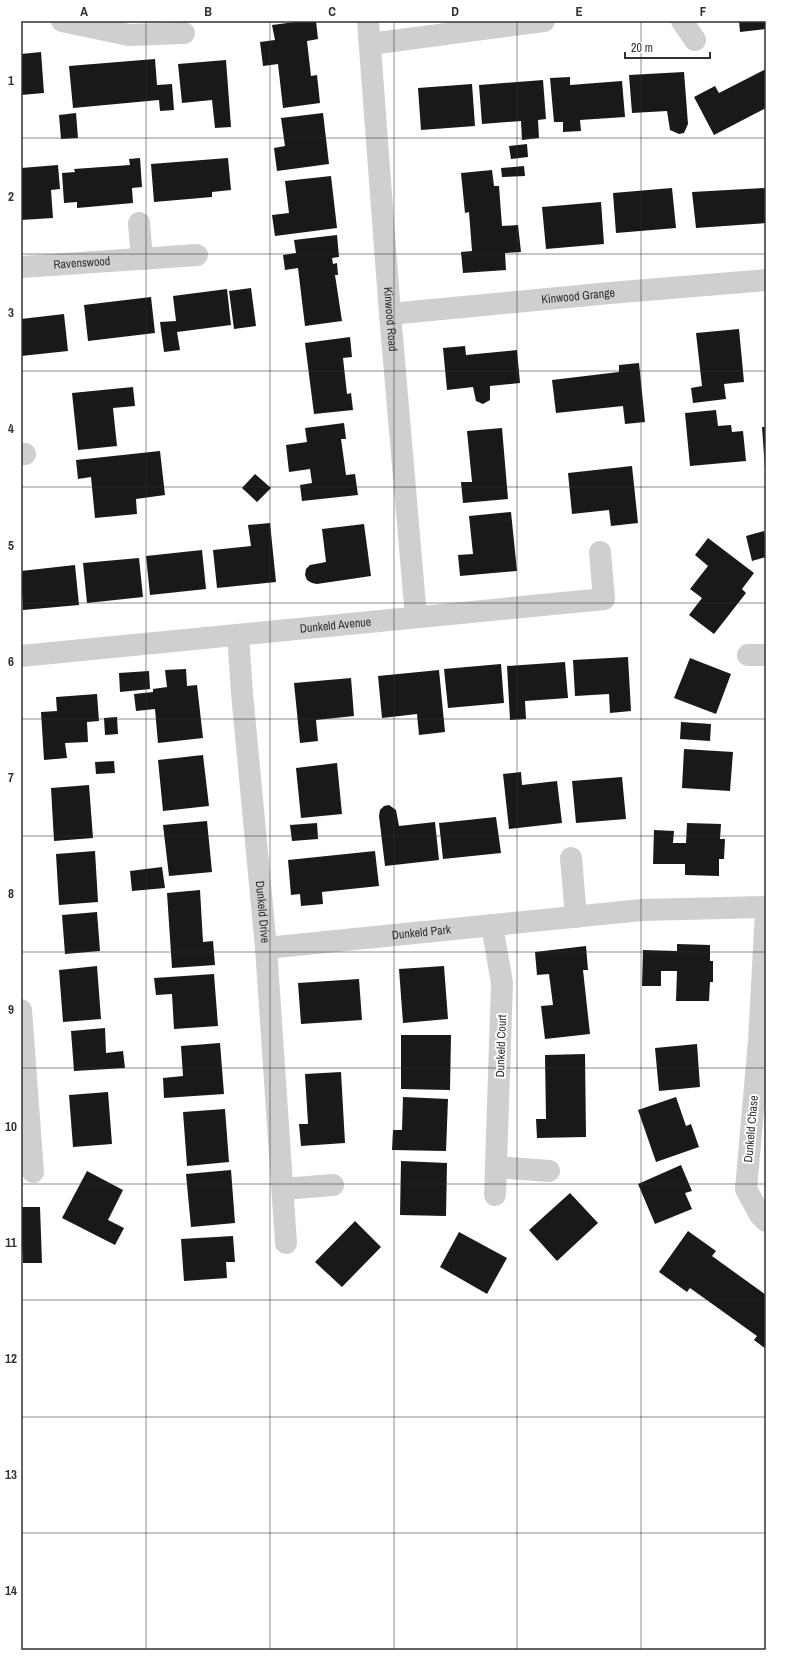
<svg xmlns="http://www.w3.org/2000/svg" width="787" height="1671" viewBox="0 0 787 1671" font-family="'Archivo Narrow',sans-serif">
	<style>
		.building { fill: #191919 }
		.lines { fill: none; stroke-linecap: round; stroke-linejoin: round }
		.minor { stroke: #cfcfcf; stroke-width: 22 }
		.grid { fill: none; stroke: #323232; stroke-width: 1; stroke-opacity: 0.55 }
		.labels { text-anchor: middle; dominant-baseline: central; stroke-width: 4; stroke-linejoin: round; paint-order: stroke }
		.street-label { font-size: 12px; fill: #323232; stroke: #fff }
		.neatline { fill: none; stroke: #323232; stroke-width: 1.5 }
		.grid-label { font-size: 13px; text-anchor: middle; font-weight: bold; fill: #323232 }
	</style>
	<rect width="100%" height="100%" fill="#fff"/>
	<!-- building -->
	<path class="building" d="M303,21H316L318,39L307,41L311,76L317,75L320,103L283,108L278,64L263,66L260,42L275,40L272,25Z
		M739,21H766V29L740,32Z
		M41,52L44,93L21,95V54Z
		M155,59L157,85L172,84L174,110L160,111L159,100L73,108L69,66Z
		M226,60L231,127L215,128L212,100L182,103L178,64Z
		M766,69V108L714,135L694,97L715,86L719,93Z
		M684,72L688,124L684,133L679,134L670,130L667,111L632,113L629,75Z
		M570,77V85L622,81L625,117L580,120L581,131L563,132V122H554L550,78Z
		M543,80L546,119L538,120L539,138L522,140L521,121L482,124L479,85Z
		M472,84L475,126L421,130L418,88Z
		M76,113L78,138L61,139L59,115Z
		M323,113L329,164L277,171L274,148L285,146L281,118Z
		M527,144L528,157L511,159L509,146Z
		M140,158L142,187L132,188L133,203L77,208V202L64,203L62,173L75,172L74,169L130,165L129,159Z
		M228,158L231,190L212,192V197L154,202L151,164Z
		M58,165L60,189L51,190L53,218L21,220V168Z
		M524,166L525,176L502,177L501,168Z
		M492,170L494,186H499L502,226L518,225L521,252L505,253L506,270L463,273L461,252L472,251L469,212L465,213L461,173Z
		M331,176L337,228L275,236L272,215L289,213L285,181Z
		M672,188L676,228L616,233L613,193Z
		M766,188V223L696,228L692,192Z
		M601,202L604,244L546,249L542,207Z
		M337,235L339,257L332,258L333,264L337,263L338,275H335L342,321L305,326L298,268L285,270L283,255L296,253L294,240Z
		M251,288L256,326L234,329L229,291Z
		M227,289L231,325L177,332L180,350L164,352L160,322L176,321L173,296Z
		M151,297L155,333L88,341L84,305Z
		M64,314L68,351L21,356V319Z
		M739,329L744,382L724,384L726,399L693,403L691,388L702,386L696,333Z
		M350,337L352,357L343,358L347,394L351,393L353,410L314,414L305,343Z
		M465,346L466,355L517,350L520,383L490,386V400L483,404L476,401L473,387L447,390L443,348Z
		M639,363L645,422L625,424L623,406L556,413L552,380L619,372V365Z
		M133,387L135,406L113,408L117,446L78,450L72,393Z
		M716,410L718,426L731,425L732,432L743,431L746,461L690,466L685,413Z
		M344,423L346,439H341L346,475L355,474L358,495L302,501L300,485L312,483L310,469L289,472L286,445L307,442L305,428Z
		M762,427H766V469H765Z
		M502,428L508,499L463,503L461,482H472L467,431Z
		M160,451L165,495L136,499L137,514L95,518L91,477L78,479L76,460Z
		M632,466L638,523L611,526L609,510L572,514L568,473Z
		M255,474L271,488L257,502L242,488Z
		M511,512L517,571L460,576L458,555L473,554L469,516Z
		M270,523L276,582L217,588L213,550L251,546L248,525Z
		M364,524L371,576L317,584L312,583L307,580L305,575L306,569L310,565L326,562L322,529Z
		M764,531L766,540V557L752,561L746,536Z
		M708,538L754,573L742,589L746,593L714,634L689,615L702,598L690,589L708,566L695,555Z
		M202,550L206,589L150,595L146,556Z
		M139,558L143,597L87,603L83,563Z
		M75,565L79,605L23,610L21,571Z
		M628,657L631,711L610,713L609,694L575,696L573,660Z
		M690,658L731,674L716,714L674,698Z
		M565,662L568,698L525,701L526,719L510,720L507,666Z
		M501,664L504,703L448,708L444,669Z
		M186,669L187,686L197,685L203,738L158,743L155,709L136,711L134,694L153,692V689L167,687L165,670Z
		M439,670L445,732L419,735L417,714L382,718L378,676Z
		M149,671L150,689L120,692L119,673Z
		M351,678L354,716L316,720L318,741L300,743L294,683Z
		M97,694L99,721L87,722L88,742L65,743L67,758L44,760L41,712L57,711L56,697Z
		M117,717L118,734L105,735L104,718Z
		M681,722L711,724L710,741L680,739Z
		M684,749L733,752L730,791L682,788Z
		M203,755L209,806L163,811L158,760Z
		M114,761L115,773L96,774L95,762Z
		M337,763L342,814L301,818L296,768Z
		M521,772L522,785L557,781L562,823L509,829L503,774Z
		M622,777L626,819L576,823L572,781Z
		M89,785L93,838L54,841L51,788Z
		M389,805L396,810L399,826L435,822L439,860L385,866L379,816L380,810L384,806Z
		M496,817L501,853L443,859L439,823Z
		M207,821L212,872L169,876L163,825Z
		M317,823L318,839L292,841L290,825Z
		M687,823L721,824L720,839H725L724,859H719V876L685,875V864H653L654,830L674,831L673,843H686Z
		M95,851L98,902L59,905L56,854Z
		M375,851L379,886L322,892L323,904L301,906L300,894L291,895L288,860Z
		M162,867L165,888L132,891L130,871Z
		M200,890L203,942L213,941L215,965L172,968L167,893Z
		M97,912L100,951L65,954L62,915Z
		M677,944L710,945V961H713V982H710L709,1001H676L677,971H661V986H642L643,950L677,951Z
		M586,946L588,970H583L590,1034L545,1039L541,1006L553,1005L549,974L537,975L535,952Z
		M97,966L101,1019L63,1022L59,970Z
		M444,966L448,1019L403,1023L399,969Z
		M214,974L218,1026L174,1029L172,994L156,995L154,978Z
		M359,979L362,1020L301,1024L298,983Z
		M105,1028L106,1053L123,1051L125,1068L74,1071L71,1031Z
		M401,1035H451L450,1090L401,1089Z
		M220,1043L224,1094L164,1098L163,1078L183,1076L181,1046Z
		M697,1044L700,1087L659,1091L655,1048Z
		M585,1054L586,1137L537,1138L536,1119H546L545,1055Z
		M341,1072L345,1143L301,1146L299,1124H308L305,1074Z
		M108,1092L112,1144L73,1147L69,1095Z
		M403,1097L448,1099L446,1151L392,1150L393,1130H402Z
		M676,1097L686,1126L691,1124L699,1147L656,1162L638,1110Z
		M225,1109L229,1162L187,1166L183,1112Z
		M401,1161L447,1163L446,1216L400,1215Z
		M681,1165L692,1191L685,1193L692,1209L655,1224L638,1184Z
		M231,1170L235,1223L191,1227L186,1174Z
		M87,1171L123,1190L108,1220L124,1228L115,1245L62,1218Z
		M570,1193L598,1223L557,1261L529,1230Z
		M21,1207H40L42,1263H23L22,1247H21Z
		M355,1221L381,1247L342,1287L315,1262Z
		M688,1231L716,1251L712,1256L766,1295V1349L754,1340L757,1336L690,1288L687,1292L659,1272Z
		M459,1232L507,1258L487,1294L440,1267Z
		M233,1236L235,1262H226L227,1278L184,1281L181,1239Z"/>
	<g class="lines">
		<!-- minor -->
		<g class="minor">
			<path d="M62,21L129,35L184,33"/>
			<path id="s1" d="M368,21L390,314L416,617"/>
			<path d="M682,21L695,40"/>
			<path d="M370,44L544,21"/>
			<path d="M139,223L142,259"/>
			<path id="s2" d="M21,267L197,255"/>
			<path id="s3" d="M390,314L610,293L766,280"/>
			<path d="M21,454H25"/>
			<path id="s4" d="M238,635L242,693L266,948L286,1243"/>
			<path d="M748,655H766"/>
			<path id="s5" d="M21,656L604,599L600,552"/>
			<path d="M571,858L576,917"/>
			<path d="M766,911L759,1041L746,1189L760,1215L766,1221"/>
			<path d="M492,925L502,983L495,1195"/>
			<path id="s6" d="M266,948L642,910L766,907"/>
			<path d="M21,1010L33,1172"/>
			<path d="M497,1167L549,1171"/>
			<path d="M283,1189L333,1185"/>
		</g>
	</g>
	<!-- grid -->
	<path class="grid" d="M146,21V1650M270,21V1650M394,21V1650M517,21V1650M641,21V1650M21,138H766M21,254H766M21,371H766M21,487H766M21,603H766M21,719H766M21,836H766M21,952H766M21,1068H766M21,1184H766M21,1300H766M21,1417H766M21,1533H766"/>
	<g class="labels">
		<!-- street labels -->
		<g class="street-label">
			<text stroke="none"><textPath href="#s2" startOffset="61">Ravenswood</textPath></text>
			<text stroke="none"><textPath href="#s3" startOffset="189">Kinwood Grange</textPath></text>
			<text stroke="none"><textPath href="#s1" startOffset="299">Kinwood Road</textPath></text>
			<text stroke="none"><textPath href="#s5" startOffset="316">Dunkeld Avenue</textPath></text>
			<text stroke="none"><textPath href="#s4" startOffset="278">Dunkeld Drive</textPath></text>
			<text stroke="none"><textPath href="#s6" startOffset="156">Dunkeld Park</textPath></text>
			<text transform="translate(501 1046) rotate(-88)">Dunkeld Court</text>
			<text transform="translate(751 1129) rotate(-85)">Dunkeld Chase</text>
		</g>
	</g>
	<!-- border -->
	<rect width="787" height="1671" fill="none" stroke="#ffffff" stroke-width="44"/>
	<!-- scale -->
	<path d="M625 52v6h85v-6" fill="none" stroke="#323232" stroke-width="2"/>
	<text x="631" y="52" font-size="12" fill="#323232" stroke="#ffffff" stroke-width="3" paint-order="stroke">20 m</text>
	<rect x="22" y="22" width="743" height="1627" class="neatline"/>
	<g class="grid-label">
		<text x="84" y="16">A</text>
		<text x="208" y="16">B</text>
		<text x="332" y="16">C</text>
		<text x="455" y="16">D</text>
		<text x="579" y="16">E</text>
		<text x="703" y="16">F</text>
		<text x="11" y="85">1</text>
		<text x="11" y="201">2</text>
		<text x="11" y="317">3</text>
		<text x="11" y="433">4</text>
		<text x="11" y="550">5</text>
		<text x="11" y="666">6</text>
		<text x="11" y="782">7</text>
		<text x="11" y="898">8</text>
		<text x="11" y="1014">9</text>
		<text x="11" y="1131">10</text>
		<text x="11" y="1247">11</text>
		<text x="11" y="1363">12</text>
		<text x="11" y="1479">13</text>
		<text x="11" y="1595">14</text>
	</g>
</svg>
